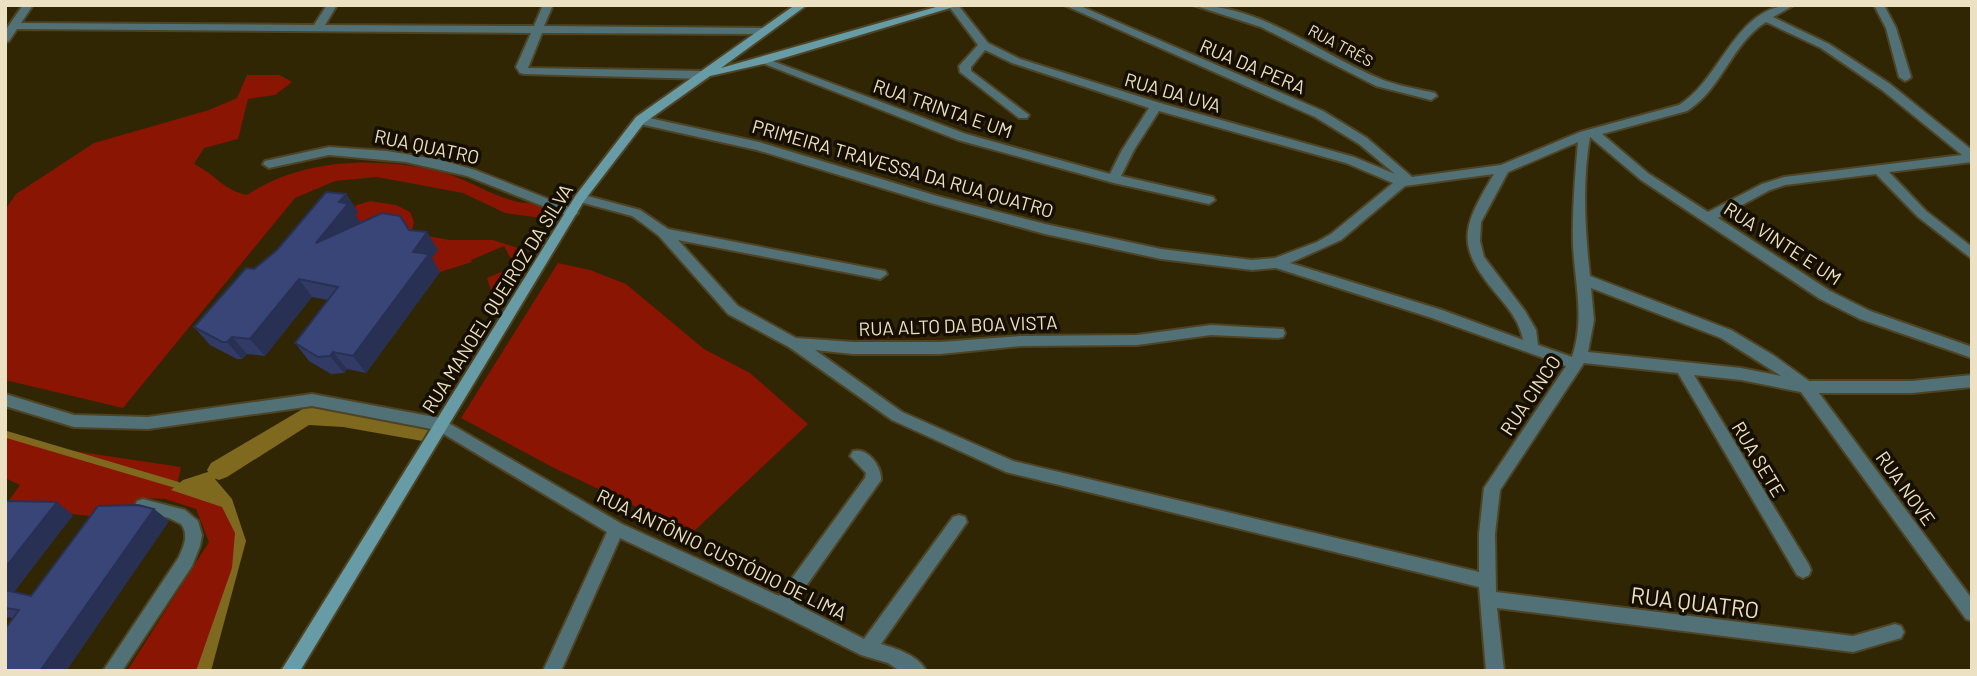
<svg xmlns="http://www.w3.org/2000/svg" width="1977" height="676" viewBox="0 0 1977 676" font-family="Barlow,sans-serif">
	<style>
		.green { fill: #8a1502 }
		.water { fill: #7f691e }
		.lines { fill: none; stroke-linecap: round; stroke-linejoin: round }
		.stream { stroke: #7f691e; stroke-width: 7 }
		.canal { fill: #7f691e; fill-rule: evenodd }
		.street-casing { stroke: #4e4423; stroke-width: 4 }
		.secondary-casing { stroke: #4e4423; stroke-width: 4 }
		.street { fill: #517177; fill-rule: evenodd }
		.secondary { fill: #679ba5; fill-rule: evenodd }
		.wall { fill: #313b65 }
		.shaded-wall { fill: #283053 }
		.building { fill: #394576; stroke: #283053; stroke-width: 2 }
		.labels { text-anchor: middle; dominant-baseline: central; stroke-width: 7; stroke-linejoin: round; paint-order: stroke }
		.far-street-label { font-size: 16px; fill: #ece2c3; stroke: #160f00 }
		.street-label { font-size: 19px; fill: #ece2c3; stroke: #160f00 }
		.near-street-label { font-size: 23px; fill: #ece2c3; stroke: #160f00 }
	</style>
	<rect width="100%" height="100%" fill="#302604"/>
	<!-- green -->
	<path class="green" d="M247,75H280L292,82L275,95L248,99L238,139L204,148L194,164C218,176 221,189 247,195C303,157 382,156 445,173C472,181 499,201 527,203C544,204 563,200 580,198L562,228L548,219L505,213L463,193L377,177L335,181L295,198L123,408L5,380V210L16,194L94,143L209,110L237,98Z
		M370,201L396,205L410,212L414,222L411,233L450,240H493L527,251L501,289L491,290L487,278L515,266L504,246L471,260L472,262L440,272L423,270L437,250L311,263L356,207L354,206Z
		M558,263L590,270L626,284L704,349L750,373L808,424L692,533L554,468L461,418Z
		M5,434L47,447L181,467L177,485L234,508L246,541L201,671H127L209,542L196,509L165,499L141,498L114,519L5,506L20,485L5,478Z"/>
	<!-- water -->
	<path class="water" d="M214,470H219L215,479L232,499L246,541L211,671H196L232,568L235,533L222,507L171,490L183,480Z"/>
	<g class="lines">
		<!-- stream -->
		<path class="stream" d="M5,434L177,485"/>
		<!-- canal -->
		<path class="canal" d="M306,407L343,409L428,424L436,426L439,433L436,440L428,442L343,427L309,425L227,477L219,480L211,477L207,470L211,463Z"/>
		<!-- street casing -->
		<g class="street-casing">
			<path id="street" d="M23,5H33L21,23L314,25L327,5H337L325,25L534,26L543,5H553L544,26L766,28L771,31L766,34L542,33L528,68L705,71L711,75L705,79L524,74L520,73L516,67L531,33L17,29L9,41L5,42V31Z
				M948,5H958L988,43L1020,59L1160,103L1354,157L1395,174L1359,144L1315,117L1064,5H1078L1323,111L1367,138L1412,177L1501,165L1580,132L1679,105C1722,79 1735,5 1794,5L1773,17L1829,44L1890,84L1972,150V162L1889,172L1926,211L1972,247V259L1918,217L1876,174L1785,185L1770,190L1718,218L1830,291L1870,311L1972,347V358L1860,319L1820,299L1641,180L1590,137C1582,181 1585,232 1590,276L1731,330L1773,355L1809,381H1912L1972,375V387L1912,393H1819L1972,599V621L1966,619L1801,392L1741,380L1694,375L1809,565L1811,570L1809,575L1803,578L1797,575L1678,373L1584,363L1500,490L1495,534L1496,592L1853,636L1895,624L1901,626L1904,632L1901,638L1853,652L1497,608L1504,671H1486L1479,587L1006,472L892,420L789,347L728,314L659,236L642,223L632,216L576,201L574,198L580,194L640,210L668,229L885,271L887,274L880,279L678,240L738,306L796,338L853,342H940L1020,336L1137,335L1211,325L1283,329L1285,333L1283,337L1278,338L1211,335L1137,345L1020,346L940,354H853L815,350L902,412L1013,461L1479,572V534L1484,488L1566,366L1432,318L1276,268L1252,270L1161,259L1045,234L931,203L757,150L640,124L634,120L640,116L759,142L937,196L1045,224L1161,249L1252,260L1275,258L1317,242L1331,234L1393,183L1346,163L1159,111L1134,150L1121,176L1213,197L1215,200L1209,204L1114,183L958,140L757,61L763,58L767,59L966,134L1110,174L1122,150L1149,108L1012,63L985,50L971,67V71L1029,115L1027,118H1019L960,72L959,66L978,45ZM1766,22L1821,48L1882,90L1962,155L1784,177L1762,184L1708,212L1649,174L1602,134L1687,111C1723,88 1731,44 1766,22ZM1578,142C1575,176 1572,211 1573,245C1575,284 1585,319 1572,357L1538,345L1536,330L1525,311L1484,257L1480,241L1481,222L1508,172ZM1494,174C1461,229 1455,246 1499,297C1510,310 1520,323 1523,340L1442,310L1290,263L1341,240L1405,186ZM1591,288L1721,338L1781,376L1741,368L1588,352L1594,320Z
				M1193,5C1262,5 1321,55 1383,80C1399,86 1418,89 1435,93L1437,96L1431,100L1376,86L1261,27Z
				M1874,5H1884L1896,28L1911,77L1909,79L1905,81L1899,77L1886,28Z
				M329,147L387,151L441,160L475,170L576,210L578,213L572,217L568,216L467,176L406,162L329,155L269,168L263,164L265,161Z
				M5,394L74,415L148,417L312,394L440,418L622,524L779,596L865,478L866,473L850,456L853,451C868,447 882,467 881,480L794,603L864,639L953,517L959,515L965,517L967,522L881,644C895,648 920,656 926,671H900L888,663L861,655L776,612L620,538L561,671H543L607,532L437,430L312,406L148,429L74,427L5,406Z
				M143,499L185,510L198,521L202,535L200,546L192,566L122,671H103L179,557C184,546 189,534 181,524L169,518L137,511L135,506L137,501Z"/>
		</g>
		<!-- secondary casing -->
		<g class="secondary-casing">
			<path id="secondary" d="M795,5H807L721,68L943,5H960L767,63L710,76L644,123L584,201L300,671H281L576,195L636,117Z"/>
		</g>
		<!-- street -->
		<use href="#street" class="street"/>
		<!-- secondary -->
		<use href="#secondary" class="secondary"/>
	</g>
	<!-- wall -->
	<path class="wall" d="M346,194L358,212L355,215L360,222L358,223L427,232L438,250L432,258L440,272L366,373L347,369L344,373L331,374L309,361L295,343L328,300L312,297L265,356L247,354L242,359H237L210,345L194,327L254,269Z
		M5,501L73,515L14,592L31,596L154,509L169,521L66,671H5L13,618L5,617Z"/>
	<!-- shaded-wall -->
	<path class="shaded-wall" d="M346,194L358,212L355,215L360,222L328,261L316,243L339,202Z
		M427,232L438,250L432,258L440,272L366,373L353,356L413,252Z
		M299,279L312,297L265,356L250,339Z
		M232,337L247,354L242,359L227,342Z
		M333,352L347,369L344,373L330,356Z
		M57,502L73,515L9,598L5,596V568Z
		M154,509L169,521L66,671H40Z"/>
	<!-- building -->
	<path class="building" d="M326,192L346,194L339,202L348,204L316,243L382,213L400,216L409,230L427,232L413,252L429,254L353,356L333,352L330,356L318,357L295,343L338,287L299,279L250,339L232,337L227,342H222L194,327L246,268L254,269L277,250Z
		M5,501L57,502L5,568Z
		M138,505L154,509L40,671H5V629L19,610L5,608V590L31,596L98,506Z"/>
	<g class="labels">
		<!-- far-street labels -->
		<g class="far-street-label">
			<text transform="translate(1341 45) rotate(28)">RUA TRÊS</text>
		</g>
		<!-- street labels -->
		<g class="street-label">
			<text transform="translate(1253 66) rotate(23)">RUA DA PERA</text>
			<text transform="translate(1173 92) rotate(16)">RUA DA UVA</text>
			<text transform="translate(943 108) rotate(19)">RUA TRINTA E UM</text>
			<text transform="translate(427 146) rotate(12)">RUA QUATRO</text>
			<text transform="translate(903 168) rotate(16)">PRIMEIRA TRAVESSA DA RUA QUATRO</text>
			<text transform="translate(1783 243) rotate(33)">RUA VINTE E UM</text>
			<text transform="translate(497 298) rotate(-58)">RUA MANOEL QUEIROZ DA SILVA</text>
			<text transform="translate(958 325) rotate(-2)">RUA ALTO DA BOA VISTA</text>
			<text transform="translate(1530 395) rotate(-56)">RUA CINCO</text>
			<text transform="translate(1759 459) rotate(59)">RUA SETE</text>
			<text transform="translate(1906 488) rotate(54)">RUA NOVE</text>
			<text transform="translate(722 554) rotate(26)">RUA ANTÔNIO CUSTÓDIO DE LIMA</text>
		</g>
		<!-- near-street labels -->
		<g class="near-street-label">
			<text transform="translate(1695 602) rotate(7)">RUA QUATRO</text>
		</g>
	</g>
	<!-- border -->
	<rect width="1977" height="676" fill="none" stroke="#ece2c3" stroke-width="14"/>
</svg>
